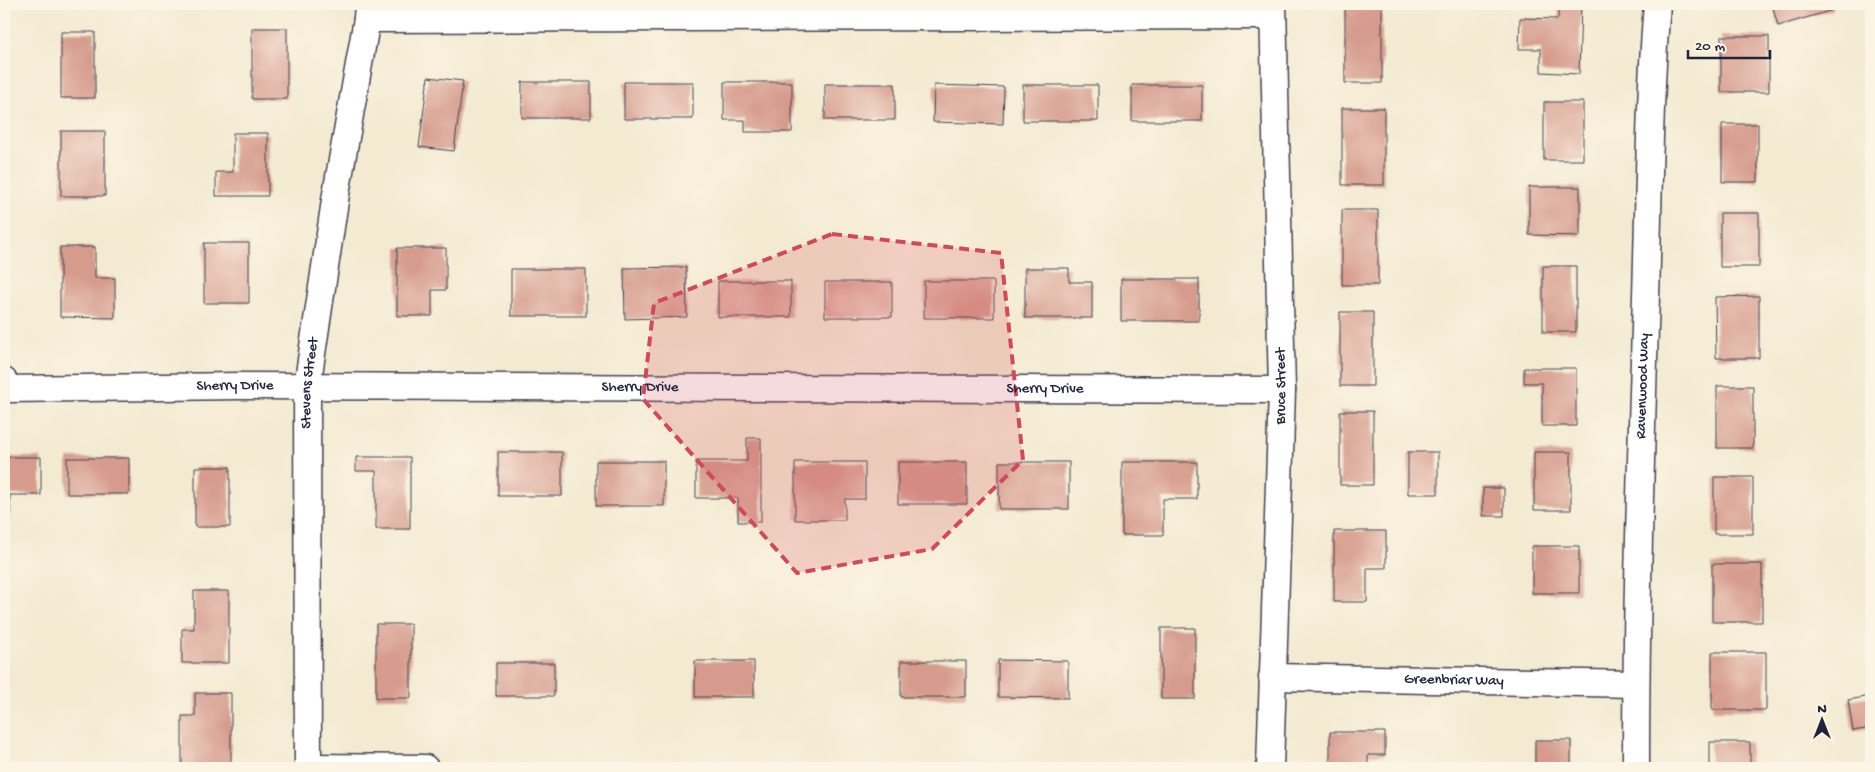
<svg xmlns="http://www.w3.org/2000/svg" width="1875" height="772" viewBox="0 0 1875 772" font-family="'Gochi Hand',sans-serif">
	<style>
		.building { fill: #d69b8d }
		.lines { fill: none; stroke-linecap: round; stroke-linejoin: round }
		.street-casing { stroke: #414052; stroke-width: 29 }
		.street { stroke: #fff; stroke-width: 26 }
		.marked { fill: #d1495b; fill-opacity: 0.2; stroke: #d1495b; stroke-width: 4; stroke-dasharray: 10 6; stroke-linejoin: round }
		.labels { text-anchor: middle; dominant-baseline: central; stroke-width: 4; stroke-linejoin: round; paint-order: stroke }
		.street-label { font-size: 15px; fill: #22223b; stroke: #fcf5e5 }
	</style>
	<rect width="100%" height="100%" fill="#fcf5e5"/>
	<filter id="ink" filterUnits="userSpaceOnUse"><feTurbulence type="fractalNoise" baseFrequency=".02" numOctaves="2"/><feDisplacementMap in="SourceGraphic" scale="10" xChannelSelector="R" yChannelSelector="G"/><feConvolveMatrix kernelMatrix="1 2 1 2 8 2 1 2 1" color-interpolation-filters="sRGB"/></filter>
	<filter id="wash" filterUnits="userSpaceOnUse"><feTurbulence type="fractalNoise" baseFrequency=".0096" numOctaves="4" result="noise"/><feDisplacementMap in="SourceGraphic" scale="20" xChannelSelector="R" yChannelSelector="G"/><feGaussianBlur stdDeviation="1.12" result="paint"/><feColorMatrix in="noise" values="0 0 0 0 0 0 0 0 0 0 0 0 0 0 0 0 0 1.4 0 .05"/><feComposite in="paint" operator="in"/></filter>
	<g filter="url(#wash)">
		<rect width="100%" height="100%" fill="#f3ead1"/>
		<g id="blocks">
			<!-- building -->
			<path class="building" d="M1345,4H1382V83H1345Z
				M1559,4H1581L1579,74L1541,72V49H1519L1520,18L1558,19Z
				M1772,4H1832L1833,10L1778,26Z
				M252,28H287V99H252Z
				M61,32H95V98H61Z
				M1721,36H1769V92H1721Z
				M428,77L463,81L454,151L419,147Z
				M522,82H591V118H522Z
				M624,82H693V119H624Z
				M724,82H792V132H745V120H724Z
				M825,84H895V120H825Z
				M934,85L1004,87L1003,124L933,122Z
				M1023,85H1098V121H1023Z
				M1132,85H1202V121H1132Z
				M1544,102H1583V160H1544Z
				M1342,108H1384V185H1342Z
				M1722,124H1758V182H1722Z
				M61,131H105V196H61Z
				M233,133H268V196H216V172H233Z
				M1529,187H1580V236L1529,235Z
				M1342,210H1378V285H1342Z
				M1720,213H1759V267H1720Z
				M204,243H249V303H204Z
				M60,247H95V278H115V318L60,317Z
				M397,248H446V290H432V316H397Z
				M1543,266H1576V332H1543Z
				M686,267L687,317L625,319L624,268Z
				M1025,268H1069V282H1092V318H1025Z
				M511,269H586V316H511Z
				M1121,279H1199V321H1121Z
				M718,281H791V317H718Z
				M924,281H994V318H924Z
				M825,282H892V317H825Z
				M1759,296V358H1716L1715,297Z
				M1340,312H1373V386H1340Z
				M1524,368H1576V426H1542V383H1524Z
				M1717,386H1753V448H1717Z
				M1340,411H1373V485H1340Z
				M747,438H761V522H738V498H696V461H747Z
				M498,452H562V496H498Z
				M1408,452H1438V494H1408Z
				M1534,452H1571V510H1534Z
				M4,457H41V495H10V517H4Z
				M356,457H410V529H376V471H356Z
				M67,458H129V494H67Z
				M596,461H664V506H596Z
				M795,462H865V499H845V520H795Z
				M898,462H967V504H898Z
				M999,462H1069V509H999Z
				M1122,462H1197V499H1163V535H1122Z
				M195,467H230V527H195Z
				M1714,477H1753V534H1714Z
				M1483,488H1504V516H1483Z
				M1334,531H1386V568H1367V602H1334Z
				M1532,546H1579V593H1532Z
				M1712,564H1762V622H1712Z
				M194,591H229V663H182V629H194Z
				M376,624H411V698H376Z
				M1161,628H1195V699H1161Z
				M1712,652H1766V710H1712Z
				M998,660L1068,661V698L998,697Z
				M695,661H754V697H695Z
				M901,661H966V697H901Z
				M496,663H554V696H496Z
				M195,693H231V768H182V716H195Z
				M1871,696V728L1853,731L1848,700Z
				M1330,732H1385V755H1368V768H1330Z
				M1535,740H1571V768H1535Z
				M1710,742H1750V768H1710Z"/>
		</g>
	</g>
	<g filter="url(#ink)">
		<use href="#blocks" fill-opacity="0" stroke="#414052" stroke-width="1"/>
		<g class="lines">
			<!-- street casing -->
			<g class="street-casing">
				<g id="street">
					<path d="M367,19L1272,16"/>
					<path id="s1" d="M4,381L8,389L239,386L1282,390"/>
					<path id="s2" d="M1272,677L1636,684"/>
					<path d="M308,767L425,768"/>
					<path id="s3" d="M308,768L307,387L336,194L367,19L368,4"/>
					<path id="s4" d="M1270,768L1282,390L1273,4"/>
					<path id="s5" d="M1636,768C1636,611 1641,453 1646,296C1649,199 1649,100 1657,4"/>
				</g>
			</g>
			<!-- street -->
			<use href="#street" class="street"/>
		</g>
	</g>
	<!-- marked area -->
	<path class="marked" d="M832,234L1001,253L1023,460L932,549L797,573L643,399L654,303Z"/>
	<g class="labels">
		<!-- street labels -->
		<g class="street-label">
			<text stroke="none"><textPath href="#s3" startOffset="385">Stevens Street</textPath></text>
			<text stroke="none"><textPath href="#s4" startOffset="382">Bruce Street</textPath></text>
			<text stroke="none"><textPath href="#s5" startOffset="382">Ravenwood Way</textPath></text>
			<text stroke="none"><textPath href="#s1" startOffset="236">Sherry Drive</textPath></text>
			<text stroke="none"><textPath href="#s1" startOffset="641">Sherry Drive</textPath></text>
			<text stroke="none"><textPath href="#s1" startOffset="1046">Sherry Drive</textPath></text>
			<text stroke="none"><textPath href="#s2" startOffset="182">Greenbriar Way</textPath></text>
		</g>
	</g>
	<!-- margin -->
	<rect width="1875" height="772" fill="none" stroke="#fcf5e5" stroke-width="20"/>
	<!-- north arrow -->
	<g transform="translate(1822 720)" stroke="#fcf5e5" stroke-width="4" paint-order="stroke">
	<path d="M0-4L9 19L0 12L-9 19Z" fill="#22223b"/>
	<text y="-8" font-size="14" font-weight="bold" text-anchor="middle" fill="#22223b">N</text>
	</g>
	<!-- scale -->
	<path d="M1688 50v8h82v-8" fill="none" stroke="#22223b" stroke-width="2.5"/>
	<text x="1695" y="50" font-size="15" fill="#22223b" stroke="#fcf5e5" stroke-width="4" paint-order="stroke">20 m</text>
</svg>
